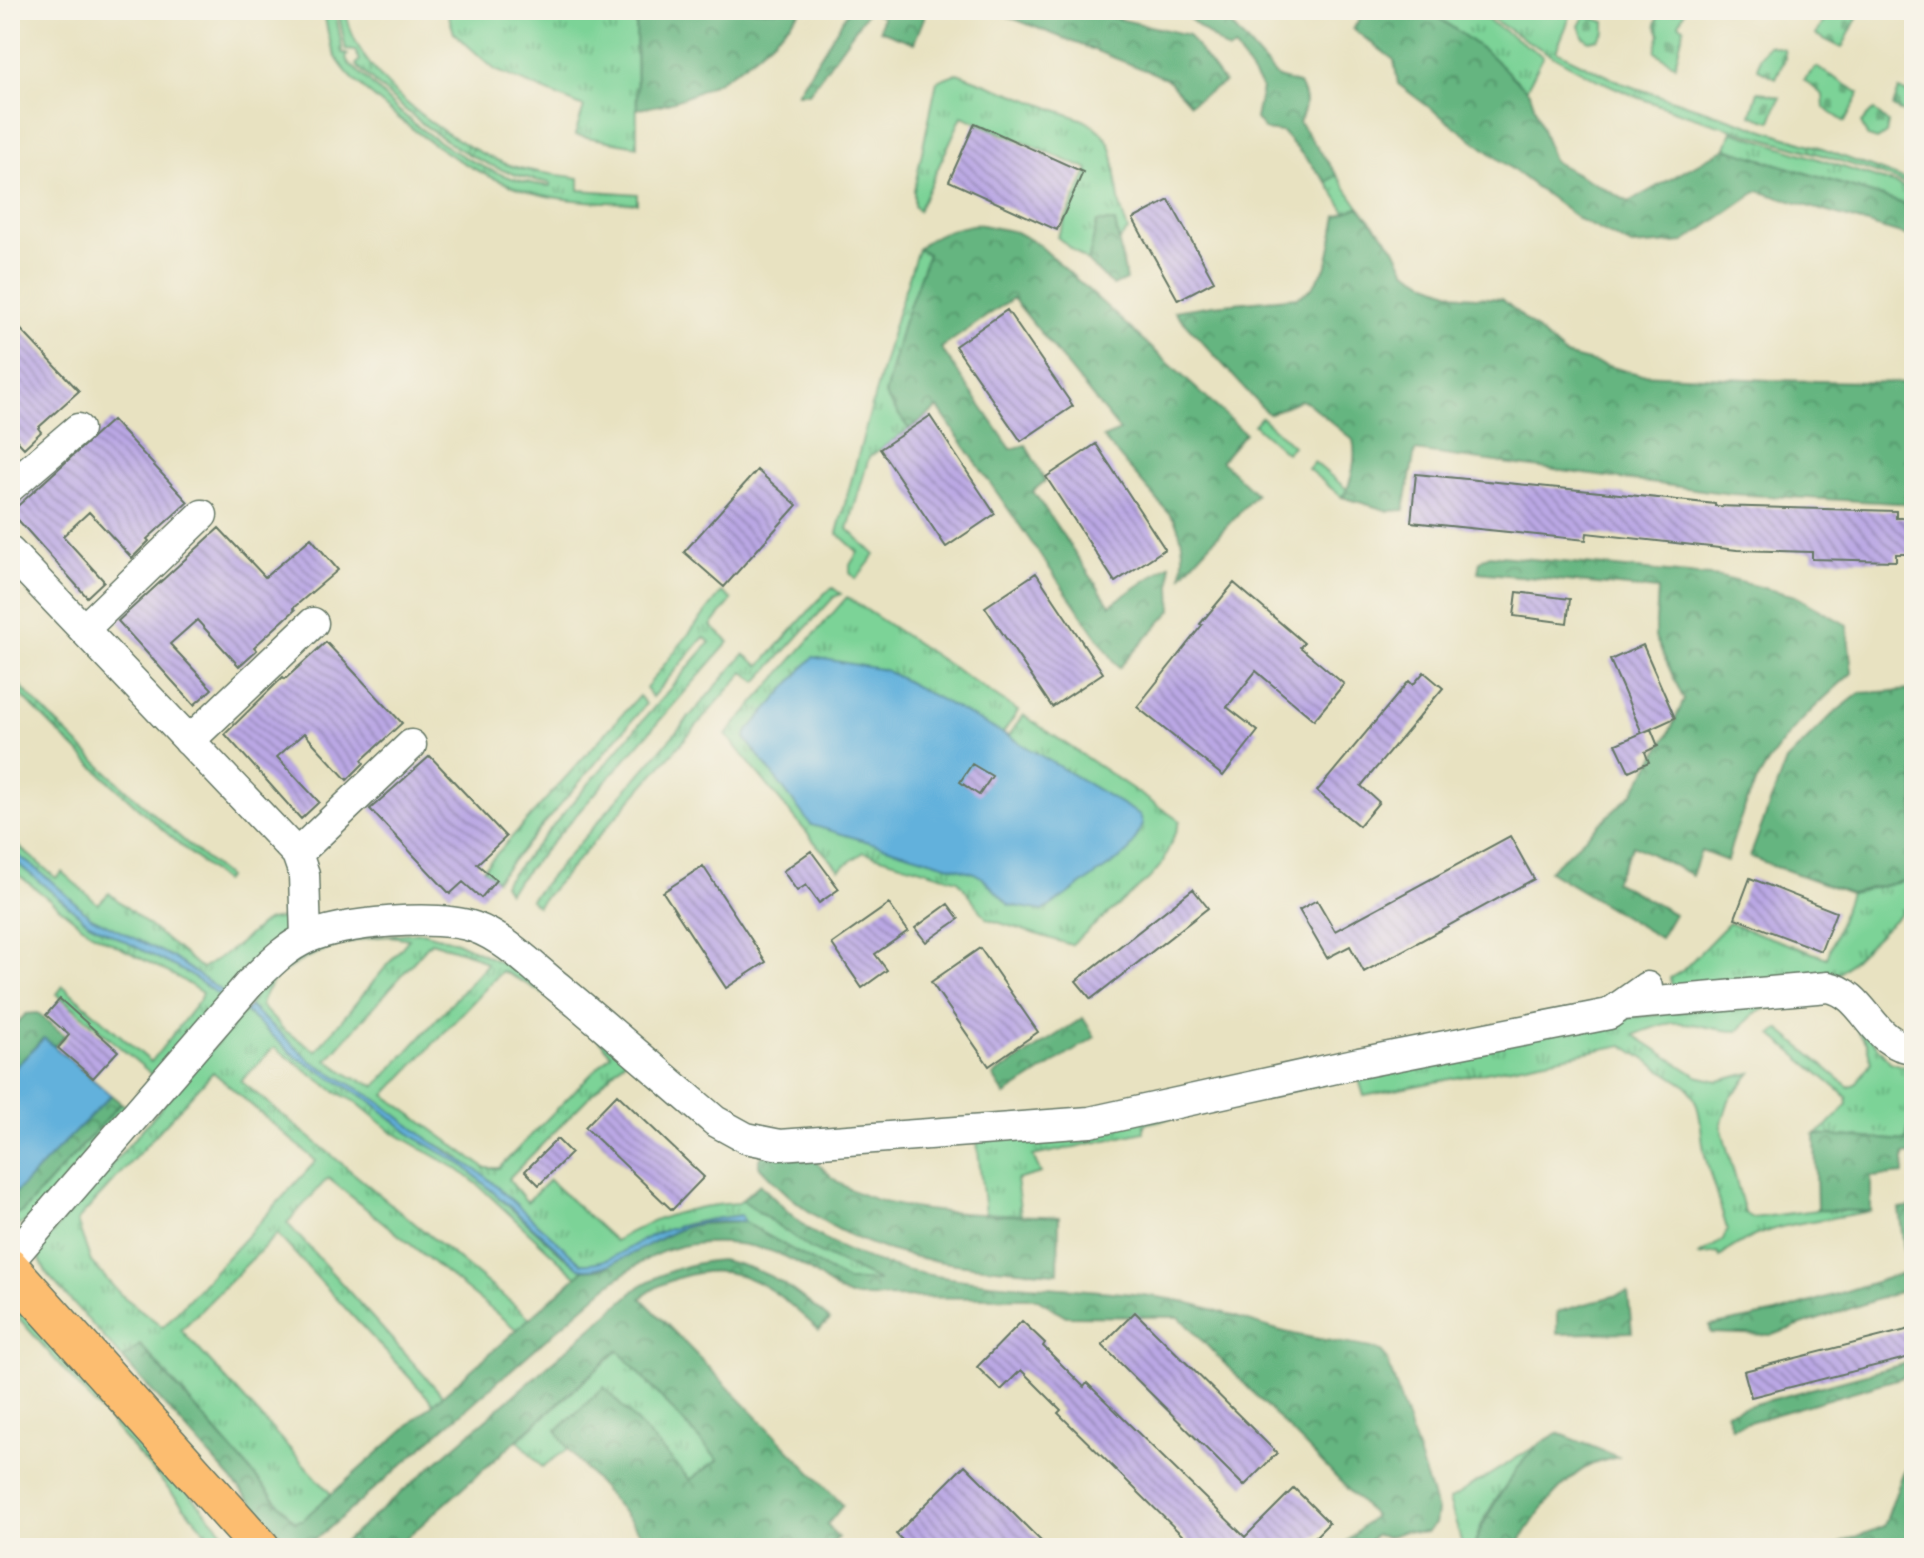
<svg xmlns="http://www.w3.org/2000/svg" width="1924" height="1558" viewBox="0 0 1924 1558" font-family="'EB Garamond',serif">
	<style>
		.grass { fill: url(#grass-tufts); stroke: #4e8866; stroke-width: 2; fill-rule: evenodd }
		.forest { fill: url(#forest-crowns); stroke: #42795a; stroke-width: 2 }
		.cemetery { fill: url(#cemetery-stones); stroke: #4e8866; stroke-width: 2 }
		.water { fill: #62b1dc; stroke: #407788; stroke-width: 2 }
		.building { fill: url(#building-back-hatch) }
		.lines { fill: none; stroke-linecap: round; stroke-linejoin: round }
		.minor-casing { stroke: #657765; stroke-width: 33 }
		.major-casing { stroke: #657765; stroke-width: 41 }
		.minor { stroke: #fff; stroke-width: 30 }
		.major { stroke: #fcbd6f; stroke-width: 38 }
	</style>
	<defs>
		<pattern id="grass-tufts" width="24" height="20" patternUnits="userSpaceOnUse" patternTransform="scale(2)"><rect width="24" height="20" fill="#7cd397"/><path d="M3 7l-1-3M5 7V3M7 7l1-3M15 17l-1-3M17 17v-4M19 17l1-3" fill="none" stroke="#65ac7c"/></pattern>
		<pattern id="forest-crowns" width="20" height="18" patternUnits="userSpaceOnUse" patternTransform="scale(2)"><rect width="20" height="18" fill="#65b580"/><path d="M2 6a3 3 0 1 1 6 0M12 15a3 3 0 1 1 6 0" fill="none" stroke="#53946a"/></pattern>
		<pattern id="cemetery-stones" width="16" height="16" patternUnits="userSpaceOnUse" patternTransform="scale(2)"><rect width="16" height="16" fill="#7cd397"/><path d="M2 7V4a2 2 0 0 1 4 0v3zM10 15v-3a2 2 0 0 1 4 0v3z" fill="#65ac7c"/></pattern>
		<pattern id="building-back-hatch" width="6" height="6" patternUnits="userSpaceOnUse" patternTransform="scale(2)"><rect width="6" height="6" fill="#baa7e4"/><path d="M-1 5l2 2M0 0l6 6M5-1l2 2" fill="none" stroke="#9789ba"/></pattern>
	</defs>
	<rect width="100%" height="100%" fill="#f7f3e8"/>
	<filter id="ink" filterUnits="userSpaceOnUse"><feTurbulence type="fractalNoise" baseFrequency=".0125" numOctaves="2"/><feDisplacementMap in="SourceGraphic" scale="16" xChannelSelector="R" yChannelSelector="G"/><feConvolveMatrix kernelMatrix="1 2 1 2 8 2 1 2 1" color-interpolation-filters="sRGB"/></filter>
	<filter id="wash" filterUnits="userSpaceOnUse"><feTurbulence type="fractalNoise" baseFrequency=".006" numOctaves="4" result="noise"/><feDisplacementMap in="SourceGraphic" scale="32" xChannelSelector="R" yChannelSelector="G"/><feGaussianBlur stdDeviation="1.8" result="paint"/><feColorMatrix in="noise" values="0 0 0 0 0 0 0 0 0 0 0 0 0 0 0 0 0 1.4 0 .05"/><feComposite in="paint" operator="in"/></filter>
	<g filter="url(#wash)">
		<rect width="100%" height="100%" fill="#e8e2c1"/>
		<!-- grass -->
		<path class="grass" d="M324,10H335L343,53L348,55L346,58L349,64C367,77 381,95 398,110C437,145 498,182 550,186V183C470,170 412,119 356,65L360,60L355,51L346,50L338,10H346C354,76 448,142 506,164C530,173 555,174 579,178V190L637,194V203C603,202 568,202 534,193C474,176 425,141 378,101C363,88 346,75 336,57C329,43 326,25 324,10Z
			M447,10H636L637,146L575,135L584,107L495,70L454,33Z
			M1428,10H1472L1543,56L1526,90L1489,54Z
			M1478,10H1573L1556,51L1624,84L1817,147L1914,183V188C1820,148 1717,131 1623,91C1571,69 1525,40 1478,10Z
			M957,73L1086,121C1117,138 1114,161 1118,193C1119,206 1124,218 1128,231L1119,240L1115,223L1098,222L1088,262L1057,237L1089,170L962,116L918,211L914,206V190L937,81Z
			M1732,131L1898,185L1914,192V207L1726,148Z
			M1337,175L1359,207L1346,212L1327,182Z
			M918,249L928,254L903,324L885,395L909,429L869,457L848,529L875,555L856,579L850,573V565L858,552L837,533L896,317Z
			M1261,417L1293,446L1286,453L1254,425Z
			M1314,462L1348,490L1342,497L1308,469Z
			M833,588L841,594L834,597L757,682L744,672L537,906L530,900L744,654L760,666L825,593Z
			M722,592L732,600L711,626L729,642L508,892L503,884L710,642L704,637L652,697L646,688Z
			M847,597L1018,711L1003,733L1009,736L1023,715L1180,821L1162,864L1149,879L1071,945L987,919L958,880L864,852L839,869L817,845L726,735Z
			M10,675C78,748 151,814 227,877L223,881C148,819 77,754 10,683Z
			M639,696L646,704L496,880L483,869Z
			M10,839L56,878L62,872L98,904L109,893L202,969L239,944L260,925L269,920L294,916L288,851L296,928L155,1077L57,994L63,986L151,1062L199,1001L202,993L179,978L90,932L10,868V857L89,923L187,973L219,995L222,992L172,957L91,917L50,880L10,849Z
			M1914,879V900L1831,982L1674,996L1670,978L1682,971L1729,923L1827,958L1850,893Z
			M422,932L457,942L523,973L627,1058L508,1179L527,1202L549,1180L615,1241C653,1217 694,1205 739,1203L742,1200C783,1232 833,1261 882,1282L847,1281L744,1222L740,1215C719,1219 694,1220 673,1228C642,1239 615,1265 581,1263L455,1154L429,1140L377,1100L311,1061L249,1006L263,980L331,940ZM391,936L409,939L316,1051L284,1030L261,1006C268,961 353,937 391,936ZM431,942L473,955L487,964L376,1086L352,1077L327,1060ZM502,971C544,991 582,1018 611,1054L499,1168H485L385,1095Z
			M1833,994L1890,1062L1903,1066L1911,1078L1914,1079V1111H1912L1906,1141L1815,1134L1827,1127L1848,1104L1847,1097L1772,1035L1779,1029L1849,1087L1857,1083L1871,1062L1867,1045L1849,1017L1837,1005L1826,1000L1767,1008L1754,1014L1738,1031C1716,1032 1695,1021 1672,1023C1659,1025 1646,1030 1634,1035L1697,1076L1718,1081L1751,1073L1729,1100L1721,1126L1745,1213L1753,1218L1817,1210L1871,1211C1820,1222 1761,1221 1720,1257L1718,1253L1697,1256L1723,1240L1727,1229C1720,1205 1711,1180 1705,1155C1699,1128 1704,1112 1688,1087L1623,1045L1364,1096L1358,1076L1144,1124V1132L1033,1156L1041,1173L1016,1180L1021,1215L985,1213L977,1141L1615,1019Z
			M245,1011L296,1057L371,1101L414,1137L463,1165L563,1256L584,1270L577,1277L477,1184L459,1170L391,1131L356,1102L336,1092L274,1047L241,1081L530,1318L517,1330L328,1178L287,1223L443,1396L434,1404L277,1234L181,1330L332,1495L302,1520L294,1521L141,1345L123,1359L47,1274L39,1258L41,1246ZM213,1072L316,1161L163,1327L120,1294L91,1262L77,1221Z
			M121,1103L127,1107L32,1218L20,1225L10,1226V1215L22,1212Z
			M10,1291L238,1548H220L10,1308Z
			M619,1350L718,1460L690,1480L604,1388L557,1430L568,1449L542,1467L518,1440Z
			M1536,1446C1514,1476 1481,1511 1474,1548H1463L1449,1500Z"/>
		<!-- forest -->
		<path class="forest" d="M636,10H802C757,60 705,101 637,109Z
			M849,10H927L914,43L880,30L882,16L869,10L809,93H797Z
			M991,10H1080L1188,35L1224,83L1190,104L1166,78Z
			M1179,10H1218L1278,78L1299,84C1307,99 1307,106 1299,122L1337,175L1327,182L1282,132L1265,130L1256,119L1262,88L1235,48L1228,51Z
			M1366,10H1428L1489,54L1530,93L1553,161L1629,202L1726,148L1914,207V238L1758,191L1684,242L1632,246L1580,220L1398,84L1394,60L1353,29Z
			M1359,207L1395,248L1405,269L1428,283L1462,296L1502,299L1565,355L1639,374L1769,380L1914,383V504L1731,494L1415,451L1404,510L1389,511L1342,497C1352,485 1357,456 1353,440L1307,402L1300,400L1268,414L1174,311L1213,305L1298,297L1312,288L1327,265L1337,216Z
			M1097,222H1115L1126,280L1113,286L1088,262Z
			M977,224L1016,232L1038,244L1245,433L1221,461L1256,494L1182,575C1184,554 1184,538 1174,519L1103,438L1120,431L1013,298L941,348L1011,449L1026,445L1045,481L1033,491L1110,605L1170,564L1172,610L1119,668L938,408L909,429L885,395L903,324L928,254L918,249C934,232 955,228 977,224Z
			M1489,555L1720,577L1795,596L1847,625L1852,673C1785,732 1750,771 1727,861L1701,851L1692,875L1633,845L1614,881L1674,914L1660,938L1549,871L1633,793L1669,733L1684,700L1655,637L1658,590L1478,572L1480,561Z
			M1914,690V879L1850,893L1750,857L1786,761L1833,714L1860,693Z
			M38,1013L65,1036L55,1046L43,1038L10,1073V1030L26,1014Z
			M1083,1018L1095,1037L1005,1095L993,1076Z
			M111,1095L121,1103L22,1212L10,1215V1193L13,1195Z
			M1912,1111H1914V1155L1904,1154V1174L1871,1177V1211L1817,1210L1815,1134L1906,1141Z
			M763,1155H810C820,1165 830,1177 841,1184C897,1219 994,1213 1059,1217L1058,1273C938,1264 845,1262 759,1166V1159Z
			M760,1184C777,1202 794,1219 814,1233C912,1296 1053,1280 1164,1298C1204,1304 1242,1320 1281,1331C1310,1339 1341,1342 1371,1348L1381,1352L1387,1359L1437,1511L1435,1524L1427,1532L1418,1533L1404,1531L1388,1537L1376,1535L1361,1548H1340L1374,1516L1179,1317L1066,1316L1036,1298L850,1297C830,1289 817,1273 798,1263C757,1240 695,1235 653,1256C636,1264 621,1276 606,1287L325,1532L303,1547L292,1545L282,1536L123,1359L140,1345L294,1521L302,1520L584,1270L600,1269L682,1228L700,1224L744,1222L847,1281H879L811,1249L742,1200Z
			M1914,1207V1287L1772,1335L1711,1333L1710,1326L1776,1313L1907,1272L1899,1209Z
			M720,1260C772,1270 791,1288 830,1320L819,1330C783,1298 750,1264 698,1273C676,1277 658,1284 641,1298L843,1505L827,1525L838,1538L828,1548H654L568,1449L557,1431L604,1387L690,1480L718,1460L618,1350L402,1542L406,1548H337L640,1286C666,1271 689,1263 720,1260Z
			M1628,1292L1632,1332L1557,1334V1312Z
			M1914,1361V1374L1732,1427L1726,1412Z
			M1558,1433L1618,1457C1610,1459 1601,1461 1593,1464C1564,1477 1531,1520 1516,1548H1474C1479,1524 1518,1463 1537,1446C1543,1441 1551,1437 1558,1433Z
			M1914,1457V1548H1828L1884,1526L1903,1473Z"/>
		<!-- cemetery -->
		<path class="cemetery" d="M1659,10H1685L1679,24L1684,27L1675,65L1655,52L1660,34L1656,25Z
			M1830,10H1861L1842,48L1816,35Z
			M1585,15L1605,22V32L1599,39L1589,41L1583,36L1579,26Z
			M1768,45L1784,49L1785,58L1776,78L1758,69L1760,57Z
			M1816,67L1860,93L1845,122L1824,108L1823,95L1804,80Z
			M1899,90L1914,95V119L1893,107Z
			M1758,91L1780,97L1771,121L1751,115Z
			M1874,110L1888,123L1886,134L1877,140L1868,137L1861,123Z"/>
		<!-- water -->
		<path class="water" d="M813,657L885,670L1008,736L1140,815L1143,825L1128,853L1043,911L1009,905L983,878L974,873L811,825L745,738L748,731Z
			M10,849L50,880L91,917L172,957L223,992L219,995L187,973L89,923L10,857Z
			M249,1006L311,1061L377,1100L429,1140L484,1175L581,1263C612,1265 629,1245 655,1234C683,1223 712,1219 741,1215L744,1222C723,1221 702,1221 682,1228C654,1238 606,1276 579,1268L463,1165L414,1137L371,1101L296,1057L245,1011Z
			M44,1038L111,1095L12,1196L10,1193V1073Z"/>
		<g id="blocks">
			<!-- building -->
			<path class="building" d="M975,123L1083,172L1057,230L949,181Z
				M1169,200L1214,281L1178,300L1133,219Z
				M1007,310L1073,406L1021,441L955,346Z
				M10,318L79,391L38,428L41,432L24,448L10,433Z
				M930,416L995,514L946,547L880,449Z
				M112,420L188,502L147,539L149,541L132,558L89,512L63,536L104,581L87,597L11,512Z
				M1096,444L1165,549L1115,582L1046,477Z
				M757,470L797,505L724,587L684,552Z
				M1416,474L1600,492L1715,504V506L1896,511V518H1914V554H1896V561L1812,559V552L1737,550L1587,533L1586,540L1411,522Z
				M219,528L265,577L311,538L338,570L293,608L295,610L254,647L257,650L239,666L197,620L170,644L212,689L194,705L118,621Z
				M1036,573L1103,673L1052,707L985,607Z
				M1234,583L1304,643L1300,647L1344,684L1314,720L1256,671L1227,707L1258,731L1223,776L1137,707L1202,625L1200,624Z
				M1517,592L1570,599L1567,623L1514,616Z
				M326,642L402,723L362,760L364,763L347,780L304,733L277,757L319,802L301,819L225,734L283,677L285,679Z
				M1643,645L1675,718L1642,733L1610,660Z
				M1424,672L1443,688L1361,786L1379,802L1359,826L1317,791L1409,681L1413,685Z
				M1651,729L1658,746L1645,752L1649,762L1629,771L1616,744Z
				M430,756L506,837L477,864L496,880L481,898L463,882L450,894L370,809Z
				M972,764L992,776L979,795L960,782Z
				M1510,836L1534,879L1364,972L1350,946L1327,958L1299,910L1317,900L1335,931Z
				M811,851L839,889L819,903L806,885L797,891L783,871Z
				M703,866L766,962L726,988L663,892Z
				M1750,878L1836,912L1821,951L1735,918Z
				M1193,889L1208,908L1091,999L1076,981Z
				M889,904L908,931L875,954L887,970L862,988L832,944Z
				M948,904L959,919L926,942L915,928Z
				M980,948L1038,1032L989,1066L931,982Z
				M60,999L118,1051L93,1078L58,1048L69,1035L46,1015Z
				M617,1094L704,1177L672,1210L585,1127Z
				M557,1139L571,1153L539,1185L525,1171Z
				M1135,1312L1277,1453L1244,1486L1102,1345Z
				M1022,1321L1045,1343L1043,1346L1084,1387L1087,1383L1245,1537L1294,1488L1329,1523L1304,1548H1195L1058,1413L1061,1410L1021,1370L1001,1390L977,1367Z
				M1914,1328V1356L1751,1397L1744,1371Z
				M965,1465L1048,1548H910L896,1534Z"/>
		</g>
	</g>
	<g filter="url(#ink)">
		<use href="#blocks" fill-opacity="0" stroke="#657765" stroke-width="2"/>
		<g class="lines">
			<!-- minor casing -->
			<g class="minor-casing">
				<path id="minor" d="M10,487L78,429
					M10,552L297,854L304,874L306,938
					M84,629L202,515
					M189,741L313,623
					M297,854L411,745
					M1623,1005L1828,987C1867,994 1871,1046 1914,1048
					M10,1260L250,983C267,967 284,948 307,938C342,922 438,914 474,927C505,938 533,967 558,987C611,1031 662,1076 715,1121L746,1138L780,1145L1090,1122L1359,1063L1609,1014L1647,987"/>
			</g>
			<!-- major casing -->
			<g class="major-casing">
				<path id="major" d="M10,1268L261,1548"/>
			</g>
			<!-- minor -->
			<use href="#minor" class="minor"/>
			<!-- major -->
			<use href="#major" class="major"/>
		</g>
	</g>
	<!-- margin -->
	<rect width="1924" height="1558" fill="none" stroke="#f7f3e8" stroke-width="40"/>
</svg>
